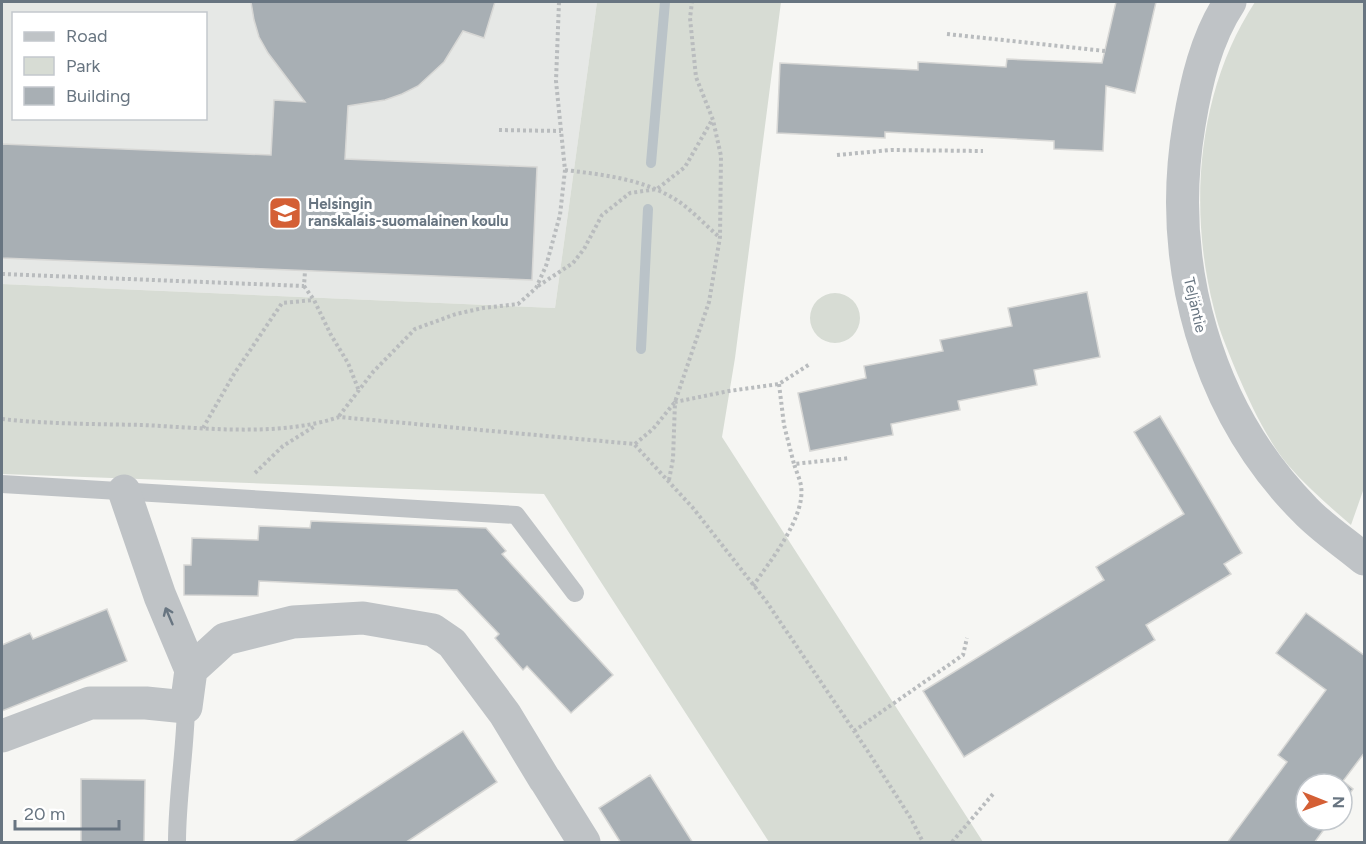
<svg xmlns="http://www.w3.org/2000/svg" width="1366" height="844" viewBox="0 0 1366 844" font-family="Figtree,sans-serif">
	<style>
		.built { fill: #e6e8e6; fill-rule: evenodd }
		.green { fill: #d7dcd4 }
		.lines { fill: none; stroke-linecap: round; stroke-linejoin: round }
		.stream { stroke: #bac3c8; stroke-width: 10 }
		.building { fill: #a8afb4; stroke: #d7d7d5; stroke-width: 1.5 }
		.path { stroke: #b9bcbe; stroke-width: 4; stroke-dasharray: 3 3; stroke-linecap: butt }
		.lane { stroke: #bfc3c6; stroke-width: 18 }
		.street { stroke: #bfc3c6; stroke-width: 33 }
		.oneway { stroke: #687581 }
		.labels { text-anchor: middle; dominant-baseline: central; stroke-width: 6; stroke-linejoin: round; paint-order: stroke }
		.poi-label { font-size: 15px; font-weight: bold; fill: #687581; stroke: #fff; text-anchor: start }
		.street-label { font-size: 15px; fill: #687581; stroke: #fff }
	</style>
	<rect width="100%" height="100%" fill="#f6f6f3"/>
	<!-- built -->
	<path class="built" d="M2,2H597L555,308L2,284ZM14,14H206V118H14Z"/>
	<!-- green -->
	<path class="green" d="M597,2H781L735,358L722,437L983,842H769L544,494L2,474V284L555,308Z
		M1255,2H1364V488L1351,525C1329,506 1307,487 1288,465C1266,438 1251,405 1237,373C1229,353 1219,331 1214,309C1188,209 1197,90 1255,2Z
		M810 318a25 25 0 1 1 50 0a25 25 0 1 1-50 0Z"/>
	<g class="lines">
		<!-- stream -->
		<path class="stream" d="M651,163L665,2
			M641,349L648,209"/>
	</g>
	<!-- building -->
	<path class="building" d="M251,2H495L484,38L463,31L444,62L418,86L402,94L385,100L348,106L345,159L537,167L532,280L2,258V144L271,155L274,100L305,102L268,53L259,37L254,20Z
		M1116,2H1156L1135,93L1106,86L1103,151L1054,149V141L885,132V138L777,133L780,63L918,70V62L1006,67L1007,59L1102,63Z
		M1087,292L1100,357L1034,370L1037,385L958,401L960,410L891,424L893,435L810,451L798,393L866,378L864,366L943,351L940,340L1012,326L1008,308Z
		M1160,416L1242,553L1224,564L1231,574L1146,625L1155,640L964,757L923,691L1104,580L1096,567L1184,514L1134,432Z
		M311,521L486,528L506,551L502,554L613,675L571,713L527,666L523,670L495,638L499,634L457,590L259,581L258,596L184,595V565H191L192,538L258,540L259,526L310,528Z
		M107,609L127,661L2,711V645L30,633L33,639Z
		M1306,613L1365,656V752L1343,781L1353,789L1342,805V784H1306V820H1331L1314,843H1227L1287,762L1278,755L1326,690L1276,653Z
		M463,731L497,782L405,843H291Z
		M650,775L693,843H621L599,808Z
		M81,779L145,780L144,843H81Z"/>
	<g class="lines">
		<!-- path -->
		<path class="path" d="M947,34L1105,51
			M499,130L561,131
			M837,155L891,150L983,151
			M565,170C605,175 646,179 681,203C694,213 707,226 719,237
			M2,274L304,286L305,271
			M304,286L314,300L331,335L348,363L359,391
			M538,286L573,263L584,249L602,215L630,193L657,189L685,167L712,120
			M779,384L784,425L794,464L850,458
			M339,416L373,372L415,329L456,314L483,308L518,304L536,288L546,266L560,215L565,170L556,81L559,2
			M2,419C48,424 96,424 143,425C205,428 280,437 339,417L634,444L693,508L766,601L867,750L910,817L923,842
			M203,428L234,374L282,303L314,300
			M635,444L653,429L675,402L709,302L720,237L721,156L713,120L696,77L690,18L692,2
			M255,473L283,446L315,426
			M669,480L673,459L675,402L729,391L779,384L810,364
			M753,586C770,561 806,517 801,486C800,479 796,471 794,464
			M854,731L963,655L967,638
			M952,842L993,794"/>
		<!-- lane -->
		<path class="lane" d="M2,484L516,515L575,593
			M177,842C177,797 185,753 186,707"/>
		<!-- street -->
		<path class="street" d="M1230,2C1206,38 1196,83 1189,125C1166,263 1206,410 1305,510C1322,528 1345,543 1364,559
			M124,491L160,596L191,670
			M2,736L90,703H146L186,707L191,670L225,639L293,622L363,618L433,630L452,643L505,714L545,780
			M546,781L584,842"/>
	</g>
	<!-- one-way arrows -->
	<defs><path id="oneway-shaft" d="M-6 0H5M1.5-3L5.5 0L1.5 3" fill="none" stroke-width="1.6" stroke-linecap="round" stroke-linejoin="round" transform="scale(1.5)"/></defs>
	<use class="oneway" href="#oneway-shaft" transform="translate(169 616) rotate(-113)"/>
	<!-- icons -->
	<defs>
		<g id="school-square" transform="scale(1.725)"><rect x="-9" y="-9" width="18" height="18" rx="4" fill="#d45f35" stroke="#fff"/><path d="M0-5L7-2L0 1L-7-2ZM-4 1L0 2.5L4 1V4Q0 6-4 4Z" fill="#fff"/></g>
	</defs>
	<g fill-rule="evenodd">
		<use href="#school-square" x="285" y="213"/>
	</g>
	<g class="labels">
		<!-- poi labels -->
		<g class="poi-label">
			<text x="308" y="204">Helsingin<tspan x="308" dy="17">ranskalais-suomalainen koulu</tspan></text>
		</g>
		<!-- street labels -->
		<g class="street-label">
			<text transform="translate(1195 305) rotate(77)">Teljäntie</text>
		</g>
	</g>
	<!-- border -->
	<rect width="1366" height="844" fill="none" stroke="#687581" stroke-width="6"/>
	<!-- legend -->
	<rect x="12" y="12" width="195" height="108" fill="#ffffff" stroke="#c3c8cd" stroke-width="1.5"/>
	<rect x="24" y="32" width="30" height="9" fill="#bfc3c6" stroke="#c3c8cd" stroke-width="1.5"/>
	<text x="66" y="42" font-size="18" fill="#687581">Road</text>
	<rect x="24" y="57" width="30" height="18" fill="#d7dcd4" stroke="#c3c8cd" stroke-width="1.5"/>
	<text x="66" y="72" font-size="18" fill="#687581">Park</text>
	<rect x="24" y="87" width="30" height="18" fill="#a8afb4" stroke="#c3c8cd" stroke-width="1.5"/>
	<text x="66" y="102" font-size="18" fill="#687581">Building</text>
	<!-- north arrow -->
	<g transform="translate(1324 802) rotate(91)"><circle r="28" fill="#ffffff" stroke="#c3c8cd" stroke-width="1.5"/>
	<path d="M0-4.5L10 22L0 15L-10 22Z" fill="#d45f35"/>
	<text y="-9" font-size="16" font-weight="bold" text-anchor="middle" fill="#687581">N</text>
	</g>
	<!-- scale -->
	<path d="M15 820v9h104v-9" fill="none" stroke="#687581" stroke-width="3"/>
	<text x="24" y="820" font-size="18" fill="#687581" stroke="#ffffff" stroke-width="4.5" paint-order="stroke">20 m</text>
</svg>
